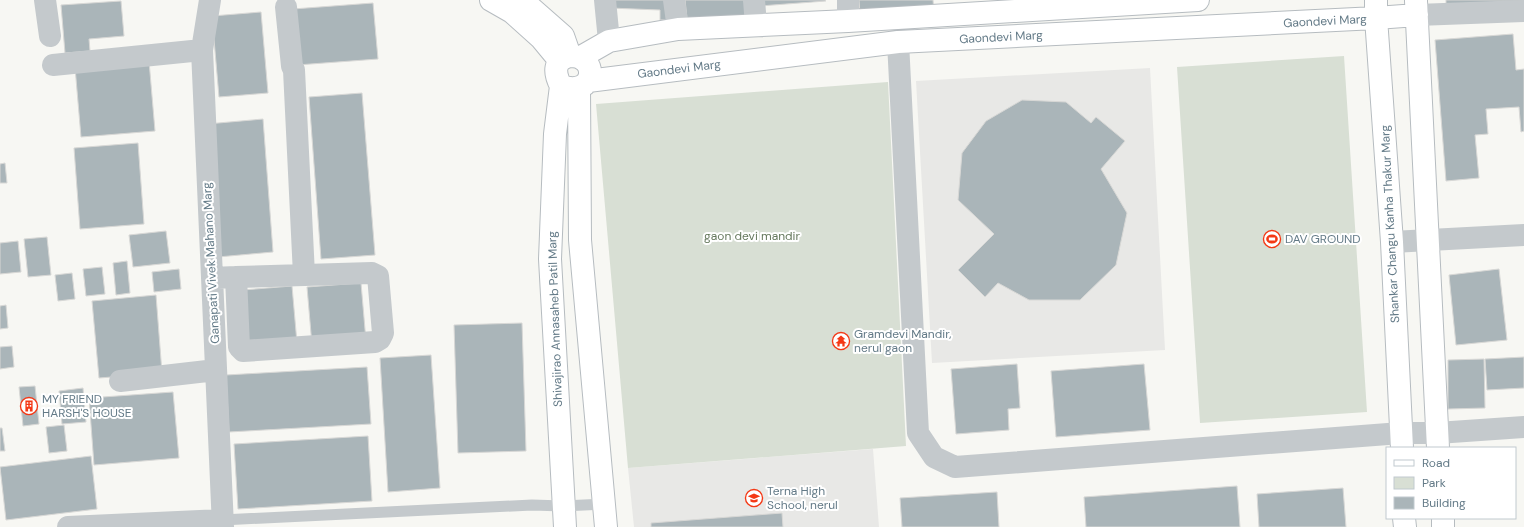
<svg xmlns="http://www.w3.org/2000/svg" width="1524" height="527" viewBox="0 0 1524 527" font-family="'DM Sans',sans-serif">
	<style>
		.built { fill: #e8e8e6 }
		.green { fill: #d8dfd4 }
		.building { fill: #aab5b9; stroke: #d8d8d6 }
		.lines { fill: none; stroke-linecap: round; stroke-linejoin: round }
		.secondary-casing { stroke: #b6bcc0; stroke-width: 24 }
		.lane { stroke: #c4c9cc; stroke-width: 11 }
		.street { stroke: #c4c9cc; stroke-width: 22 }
		.secondary { stroke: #fff; stroke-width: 22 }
		.labels { text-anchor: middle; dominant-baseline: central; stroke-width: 4; stroke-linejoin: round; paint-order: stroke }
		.street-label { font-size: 12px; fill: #637a87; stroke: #fff }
		.park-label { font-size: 12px; fill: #66795e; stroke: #fff }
		.poi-label { font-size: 12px; fill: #637a87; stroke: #fff; text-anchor: start }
	</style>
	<rect width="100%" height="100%" fill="#f7f7f3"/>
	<!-- built -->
	<path class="built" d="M1150,68L1165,350L932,363L916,81Z
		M873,449L879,527H634L628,468Z"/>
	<!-- green -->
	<path class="green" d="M1344,56L1367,412L1200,423L1177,67Z
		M888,82L906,446L628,468L596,104Z"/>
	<!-- building -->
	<path class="building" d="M610,0H670L675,19L660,20V10L610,8Z
		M685,0H744L747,21L688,27Z
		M760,0H825L826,1L760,6Z
		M859,0H933L934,11L860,15Z
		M1446,0H1524V2L1446,11Z
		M121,1L124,36L89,39L90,51L65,53L61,5Z
		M373,3L378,59L297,65L293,9Z
		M261,12L268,93L219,97L212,16Z
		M1513,34L1516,70L1524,69V131L1521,132L1519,107L1486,109L1488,134L1475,135L1479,178L1446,181L1435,40Z
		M149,61L155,131L81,137L75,67Z
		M362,93L375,255L321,259L309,97Z
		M1022,100L1066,102L1091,123L1096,117L1125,141L1101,169L1127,213L1116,265L1080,300H1029L998,283L985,297L958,270L994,234L958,200L962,153L986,121Z
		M263,119L273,252L218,257L207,124Z
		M138,143L144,224L80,229L74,148Z
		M5,163L7,183H0V164Z
		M166,231L170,263L133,267L129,235Z
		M47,237L51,275L28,277L24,239Z
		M18,241L21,272L0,274V243Z
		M127,261L130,293L116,295L113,263Z
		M102,267L105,294L86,296L83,269Z
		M179,269L181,289L154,292L152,272Z
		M1499,269L1507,340L1456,345L1449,275Z
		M72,273L75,299L58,301L55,275Z
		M361,283L366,341L312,345L307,287Z
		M292,286L297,343L247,347L243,290Z
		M156,295L162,373L99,378L92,301Z
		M6,305L8,328L0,329V306Z
		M522,323L526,451L458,453L454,325Z
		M12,346L14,367L0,369V347Z
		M431,355L440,488L388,492L380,358Z
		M1524,357V388L1487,390L1485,359Z
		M1484,359L1485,408L1448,409V360Z
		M1017,364L1020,408L1008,409L1009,430L956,434L951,369Z
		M1144,364L1150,430L1056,437L1051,371Z
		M367,367L371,424L229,432L226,375Z
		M35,386L39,424L23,426L19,387Z
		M83,388L86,422L62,424L59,391Z
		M173,392L179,458L94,465L89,398Z
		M64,425L67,451L49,453L46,427Z
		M0,428H2L5,451H0Z
		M368,436L372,501L238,509L234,444Z
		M91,456L97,509L6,520L0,467Z
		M1237,486L1240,527H1086L1084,497Z
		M1343,488L1346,527H1259L1257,494Z
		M997,492L999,527H902L900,498Z
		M782,513L783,527H651V523Z"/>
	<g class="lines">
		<!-- secondary casing -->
		<g class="secondary-casing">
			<path id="secondary" d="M491,0L512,12L541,38L560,61
				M522,0L563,36L570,56
				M1376,0V18L1392,242L1402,448
				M1416,1L1438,448
				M570,56C599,55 597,98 561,86C554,73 553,60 570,56Z
				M581,57L609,41L678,29L848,21L1198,0
				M588,81L898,42L1376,18L1417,15
				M561,86L555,134L550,259L565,527
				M579,88L580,240L606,527
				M1404,518L1405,527
				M1443,518V527"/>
		</g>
		<!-- lane -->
		<path class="lane" d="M222,520L532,505L563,506L605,504"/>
		<!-- street -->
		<path class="street" d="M45,0L50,36
			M210,0L202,50L223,527
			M605,0L609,41
			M674,0L678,29
			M754,0L756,25
			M286,7L292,66L294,70L304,275
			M1417,15L1524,11
			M848,21V0
			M898,42L918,433L934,457L955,467L1401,433H1437L1524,427
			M53,65L202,50
			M1392,242L1524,235
			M212,278L236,277L372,273L378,276L383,333L380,339L375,342L243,351L239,347L236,277
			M120,381L216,370
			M68,527L222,520"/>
		<!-- secondary -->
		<use href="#secondary" class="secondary"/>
	</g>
	<!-- icons -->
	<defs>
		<g id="stadium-ring" transform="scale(0.9)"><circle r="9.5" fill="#fff" stroke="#f43815" stroke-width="1.5"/><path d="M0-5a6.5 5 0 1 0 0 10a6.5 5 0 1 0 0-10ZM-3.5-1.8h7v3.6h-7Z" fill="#f43815"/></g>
		<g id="temple-ring" transform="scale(0.9)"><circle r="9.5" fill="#fff" stroke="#f43815" stroke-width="1.5"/><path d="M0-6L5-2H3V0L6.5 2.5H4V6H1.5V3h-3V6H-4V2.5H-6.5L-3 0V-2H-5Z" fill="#f43815"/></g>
		<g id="building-ring" transform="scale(0.9)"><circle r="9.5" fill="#fff" stroke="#f43815" stroke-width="1.5"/><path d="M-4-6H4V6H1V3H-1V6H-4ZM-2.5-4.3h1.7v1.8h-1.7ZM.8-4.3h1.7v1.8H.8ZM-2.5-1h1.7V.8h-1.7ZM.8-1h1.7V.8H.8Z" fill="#f43815"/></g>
		<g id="school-ring" transform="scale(0.9)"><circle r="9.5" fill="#fff" stroke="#f43815" stroke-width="1.5"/><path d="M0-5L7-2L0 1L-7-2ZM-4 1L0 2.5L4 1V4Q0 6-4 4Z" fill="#f43815"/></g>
	</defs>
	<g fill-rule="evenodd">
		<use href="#stadium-ring" x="1272" y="239"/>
		<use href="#temple-ring" x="841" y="341"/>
		<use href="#building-ring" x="29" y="406"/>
		<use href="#school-ring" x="754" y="498"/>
	</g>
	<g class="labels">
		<!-- street labels -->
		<g class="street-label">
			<text transform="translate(1325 21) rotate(-3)">Gaondevi Marg</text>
			<text transform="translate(1001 37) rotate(-3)">Gaondevi Marg</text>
			<text transform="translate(679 69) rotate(-7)">Gaondevi Marg</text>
			<text transform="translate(1390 224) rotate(-93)">Shankar Changu Kanha Thakur Marg</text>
			<text transform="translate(211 263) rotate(-93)">Ganapati Vivek Mahano Marg</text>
			<text transform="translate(555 319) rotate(-92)">Shivajirao Annasaheb Patil Marg</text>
		</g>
		<!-- park labels -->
		<g class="park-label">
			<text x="752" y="236">gaon devi mandir</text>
		</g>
		<!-- poi labels -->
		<g class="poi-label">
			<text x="1285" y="239">DAV GROUND</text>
			<text x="854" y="334">Gramdevi Mandir,<tspan x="854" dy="14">nerul gaon</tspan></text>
			<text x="42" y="399">MY FRIEND<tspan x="42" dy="14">HARSH'S HOUSE</tspan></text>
			<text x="767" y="491">Terna High<tspan x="767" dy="14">School, nerul</tspan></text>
		</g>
	</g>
	<!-- legend -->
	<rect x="1386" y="447" width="130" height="72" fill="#ffffff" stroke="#c1cacf"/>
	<rect x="1394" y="460" width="20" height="6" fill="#ffffff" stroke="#c1cacf"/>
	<text x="1422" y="467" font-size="12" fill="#637a87">Road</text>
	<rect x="1394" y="477" width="20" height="12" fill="#d8dfd4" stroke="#c1cacf"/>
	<text x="1422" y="487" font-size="12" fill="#637a87">Park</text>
	<rect x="1394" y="497" width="20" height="12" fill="#aab5b9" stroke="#c1cacf"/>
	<text x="1422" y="507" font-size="12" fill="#637a87">Building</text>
</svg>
